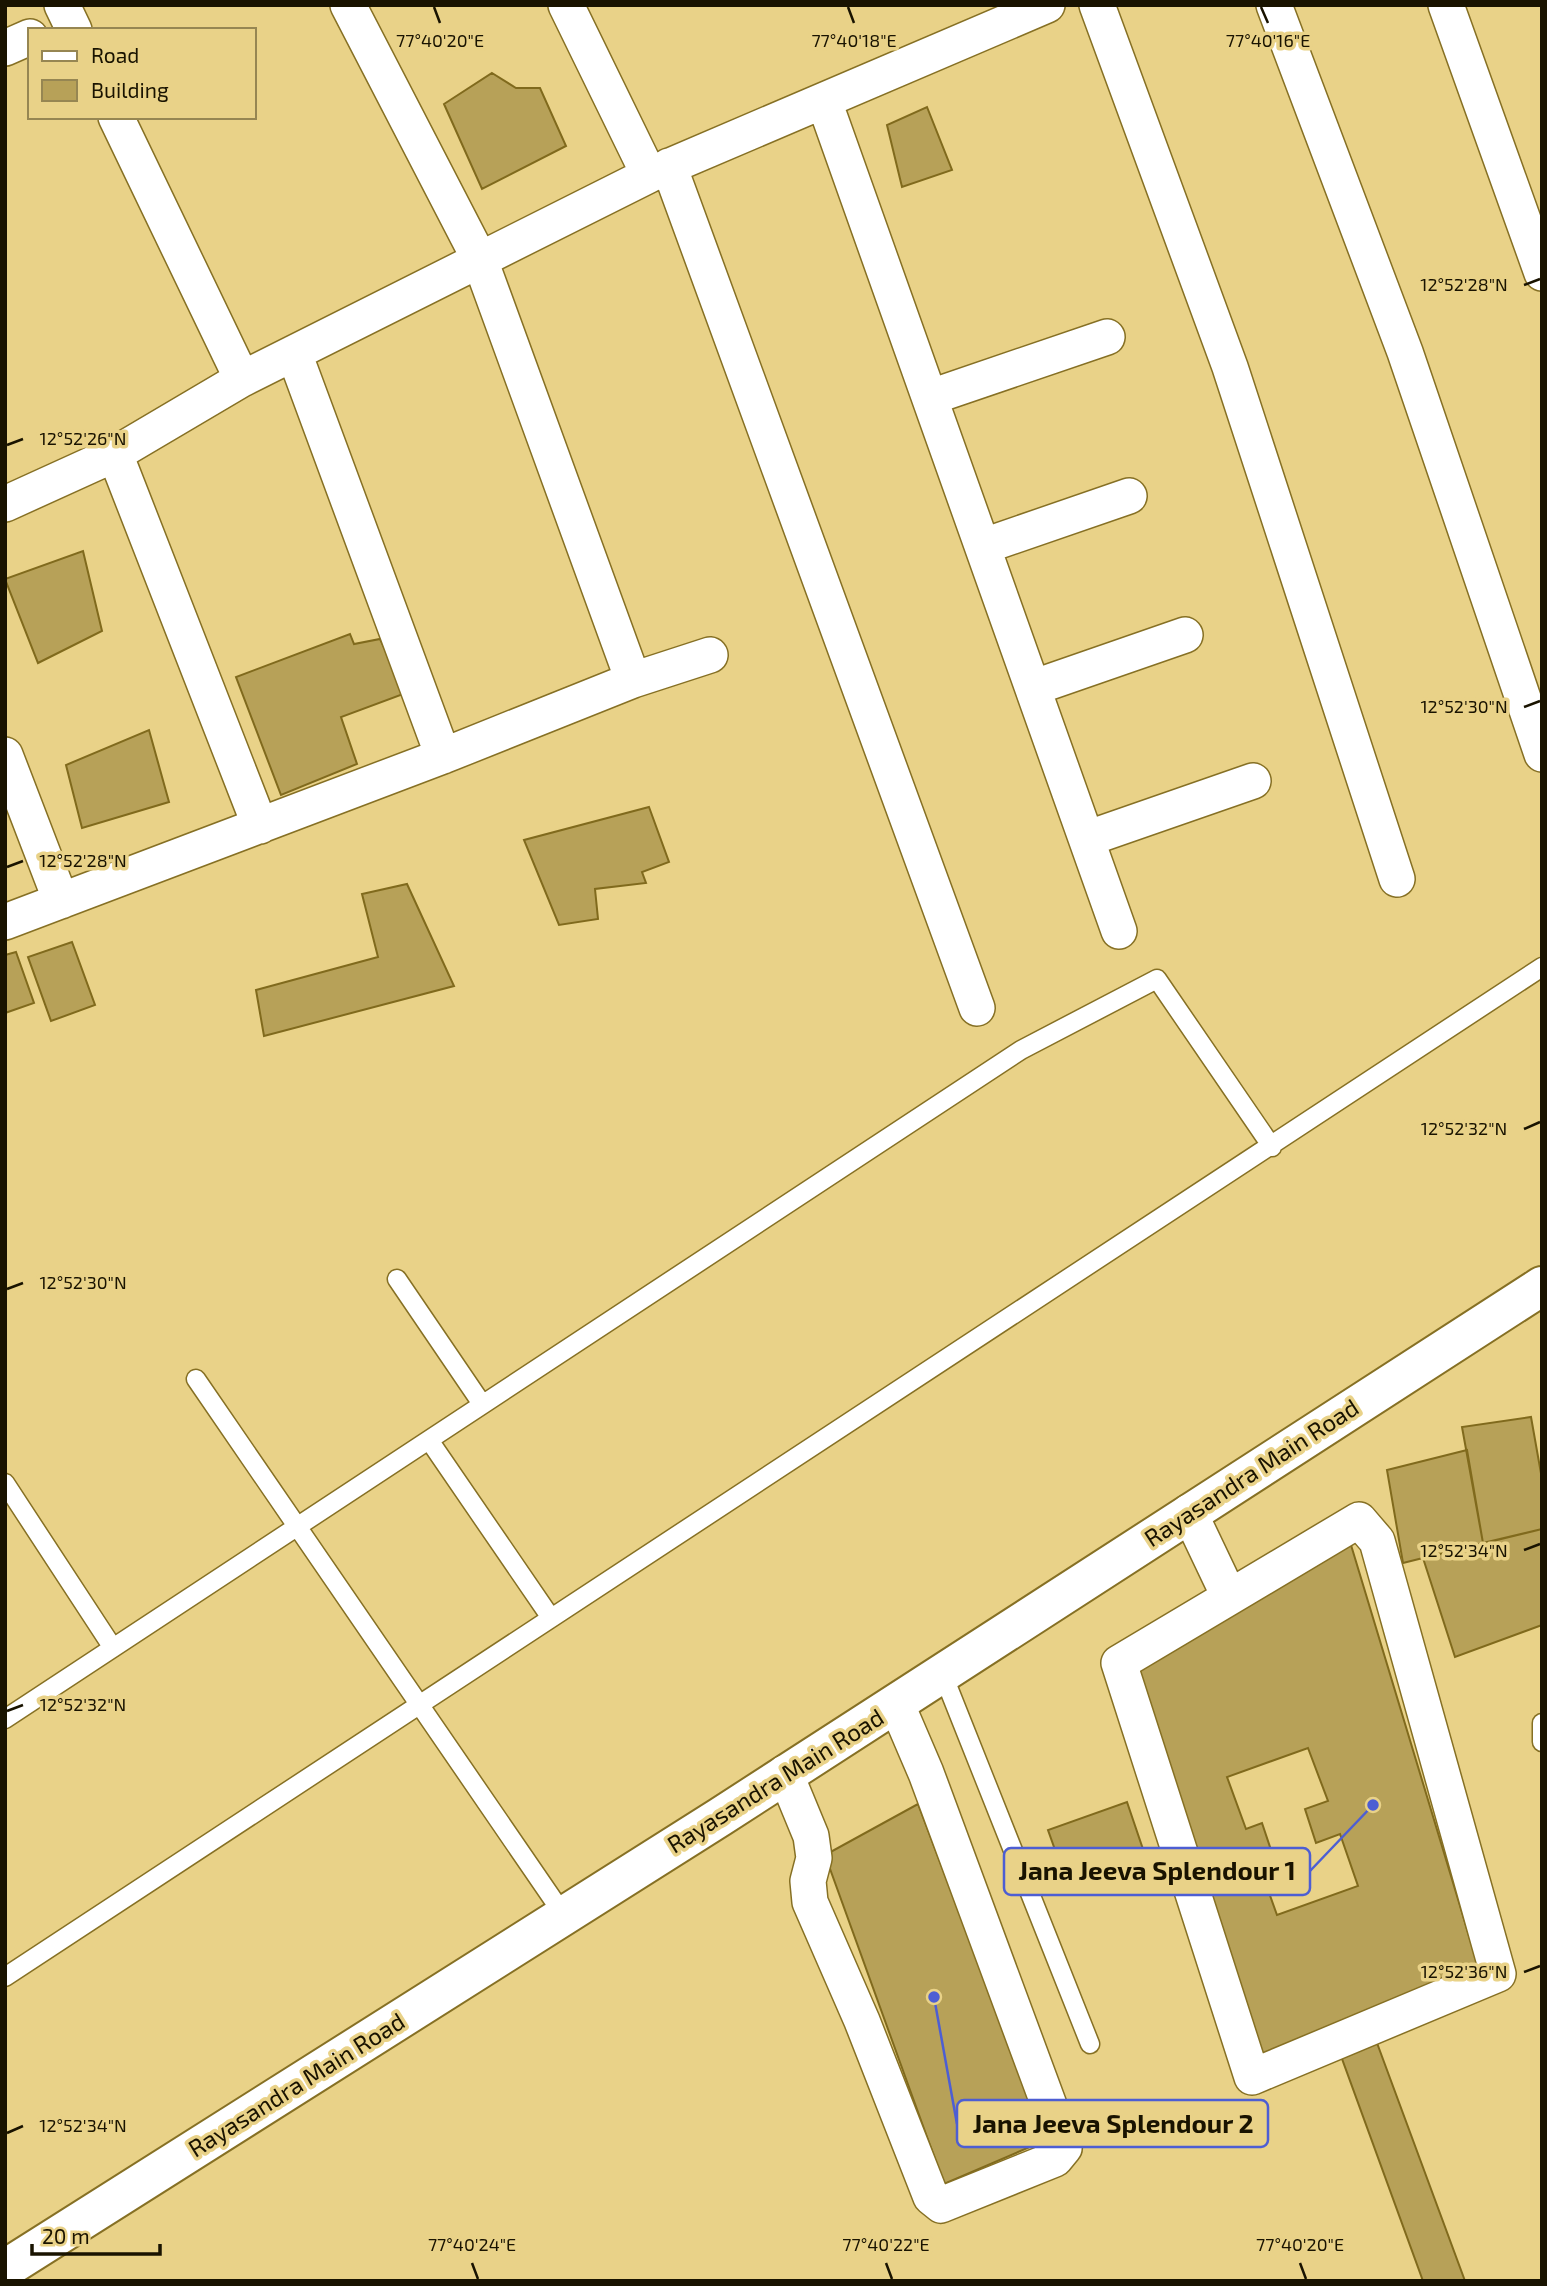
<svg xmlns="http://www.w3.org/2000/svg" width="1547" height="2286" viewBox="0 0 1547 2286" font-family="'Exo 2',sans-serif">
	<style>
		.building { fill: #b7a158; stroke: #806a1d; stroke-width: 2; fill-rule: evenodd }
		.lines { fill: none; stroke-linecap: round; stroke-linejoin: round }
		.service-casing { stroke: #867024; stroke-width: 21 }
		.minor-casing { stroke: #867024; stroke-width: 38 }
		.tertiary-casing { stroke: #867024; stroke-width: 42 }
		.service { stroke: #fff; stroke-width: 18 }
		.minor { stroke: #fff; stroke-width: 35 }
		.tertiary { stroke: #fff; stroke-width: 38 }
		.ticks { fill: none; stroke: #191300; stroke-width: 2.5 }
		.labels { text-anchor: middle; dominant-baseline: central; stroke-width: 7; stroke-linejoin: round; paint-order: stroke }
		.street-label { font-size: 24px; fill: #191300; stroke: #e9d288 }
		.ticks-label { font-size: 18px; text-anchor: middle; fill: #191300; stroke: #e9d288; stroke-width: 7; stroke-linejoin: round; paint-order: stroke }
		.leader { fill: none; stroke: #4d5ed3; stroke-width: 2.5 }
		.callout-dot { fill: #4d5ed3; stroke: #e9d288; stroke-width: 2.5 }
		.callout { fill: #e9d288; stroke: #4d5ed3; stroke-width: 2.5 }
		.callout-label { font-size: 26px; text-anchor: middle; font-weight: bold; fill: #191300 }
	</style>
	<rect width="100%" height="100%" fill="#e9d288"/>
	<!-- building -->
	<path class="building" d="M492,73L516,88H540L566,146L482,189L444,104Z
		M927,107L952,170L902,187L887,125Z
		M83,551L102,631L38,663L5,579Z
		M350,634L354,644L380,639L406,693L341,717L357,764L281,795L236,677Z
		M149,730L169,802L82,828L66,765Z
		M649,807L669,862L642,872L646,883L595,889L598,919L559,925L524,840Z
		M407,884L454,986L264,1036L256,990L378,957L362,894Z
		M72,942L95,1005L51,1021L28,957Z
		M16,952L34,1003L5,1013V955Z
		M1531,1417L1542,1479V1529L1483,1543L1462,1427Z
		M1467,1450L1483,1543L1403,1563L1387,1470Z
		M1542,1529V1625L1455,1657L1423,1558Z
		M1351,1545L1480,1972L1257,2065L1128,1672ZM1308,1748L1328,1801L1305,1809L1316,1843L1340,1834L1358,1886L1277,1915L1258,1862L1273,1856L1262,1823L1246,1829L1227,1777Z
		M1127,1802L1148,1864L1070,1892L1048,1830Z
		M918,1804L1046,2140L944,2184L825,1855Z
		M1377,2043L1465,2281H1423L1341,2056Z"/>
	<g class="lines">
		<!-- service casing -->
		<g class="service-casing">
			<path id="service" d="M397,1279L482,1404
				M196,1379L563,1914
				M429,1440L551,1618
				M5,1483L113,1648
				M942,1672L1090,2044
				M5,1719L1021,1050L1157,979L1272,1147
				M1542,1723V1742
				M5,1977L1542,967"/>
		</g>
		<!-- minor casing -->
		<g class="minor-casing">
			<path id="minor" d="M62,5L74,30
				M348,5L480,260L633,680
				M566,5L649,175
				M1097,5L1230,367L1397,879
				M1274,5L1405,352L1542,754
				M1446,5L1542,273
				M5,48L30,37
				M824,101L1119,931
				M116,117L242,379
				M669,166L977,1008
				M294,353L443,756
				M931,397L1107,337
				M115,454L260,826
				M5,504L115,454L242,379L649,175L1047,5
				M984,546L1129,496
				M1035,687L1185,635
				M5,755L61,901
				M1089,838L1253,781
				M5,922L443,756L633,680L710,655
				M1189,1512L1229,1596
				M1359,1520L1377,1541L1498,1974L1252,2077L1119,1663Z
				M785,1773L811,1836L814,1858L808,1881L810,1902L862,2021L931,2197L941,2205L1055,2159L1064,2148L1060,2135L926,1773L896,1703"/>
		</g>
		<!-- tertiary casing -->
		<g class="tertiary-casing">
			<path id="tertiary" d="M5,2269L720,1817L1542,1286"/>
		</g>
		<!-- service -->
		<use href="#service" class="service"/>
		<!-- minor -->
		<use href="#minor" class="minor"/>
		<!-- tertiary -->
		<use href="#tertiary" class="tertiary"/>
	</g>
	<!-- ticks -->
	<path class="ticks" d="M434,7L440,23M848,7L854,23M1261,7L1268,23M1524,285L1540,279M7,445L23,439M1524,707L1540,701M7,867L23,861M1524,1129L1540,1122M7,1289L23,1283M1524,1550L1540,1544M7,1711L23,1705M1524,1972L1540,1966M7,2133L23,2126M472,2263L478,2279M886,2263L892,2279M1300,2263L1306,2279"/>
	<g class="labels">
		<!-- street labels -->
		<g class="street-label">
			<text transform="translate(1251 1472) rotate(-33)">Rayasandra Main Road</text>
			<text transform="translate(775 1780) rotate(-32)">Rayasandra Main Road</text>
			<text transform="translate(296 2084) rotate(-32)">Rayasandra Main Road</text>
		</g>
	</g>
	<g class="ticks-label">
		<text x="1268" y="47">77°40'16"E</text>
		<text x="440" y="47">77°40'20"E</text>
		<text x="854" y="47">77°40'18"E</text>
		<text x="1464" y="291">12°52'28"N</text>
		<text x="83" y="445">12°52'26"N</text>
		<text x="1464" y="713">12°52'30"N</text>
		<text x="83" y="867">12°52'28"N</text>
		<text x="1464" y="1135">12°52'32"N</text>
		<text x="83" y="1289">12°52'30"N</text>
		<text x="1464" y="1557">12°52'34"N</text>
		<text x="83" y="1711">12°52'32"N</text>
		<text x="1464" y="1978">12°52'36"N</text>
		<text x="83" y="2132">12°52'34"N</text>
		<text x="472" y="2251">77°40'24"E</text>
		<text x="886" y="2251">77°40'22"E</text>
		<text x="1300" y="2251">77°40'20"E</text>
	</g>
	<!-- callouts -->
	<path class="leader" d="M1373 1805L1310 1871M934 1997L957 2124"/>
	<g class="callout-dot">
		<circle cx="1373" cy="1805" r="7"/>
		<circle cx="934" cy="1997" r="7"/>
	</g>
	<g class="callout">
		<rect x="1004" y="1848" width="306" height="47" rx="7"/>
		<rect x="957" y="2100" width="311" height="47" rx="7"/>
	</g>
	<g class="callout-label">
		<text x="1157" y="1880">Jana Jeeva Splendour 1</text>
		<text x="1113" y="2133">Jana Jeeva Splendour 2</text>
	</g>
	<!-- border -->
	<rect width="1547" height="2286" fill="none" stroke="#191300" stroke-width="14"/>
	<!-- legend -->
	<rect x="28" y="28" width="228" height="91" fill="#e9d288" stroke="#968652" stroke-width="2"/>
	<rect x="42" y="51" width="35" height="10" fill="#ffffff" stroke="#968652" stroke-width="2"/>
	<text x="91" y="63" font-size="21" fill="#191300">Road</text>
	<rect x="42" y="80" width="35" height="21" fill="#b7a158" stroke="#968652" stroke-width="2"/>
	<text x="91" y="98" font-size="21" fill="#191300">Building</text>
	<!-- scale -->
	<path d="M32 2244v10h128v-10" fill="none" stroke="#191300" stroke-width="3.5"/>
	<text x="42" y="2244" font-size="21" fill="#191300" stroke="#e9d288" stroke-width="5" paint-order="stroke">20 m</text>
</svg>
